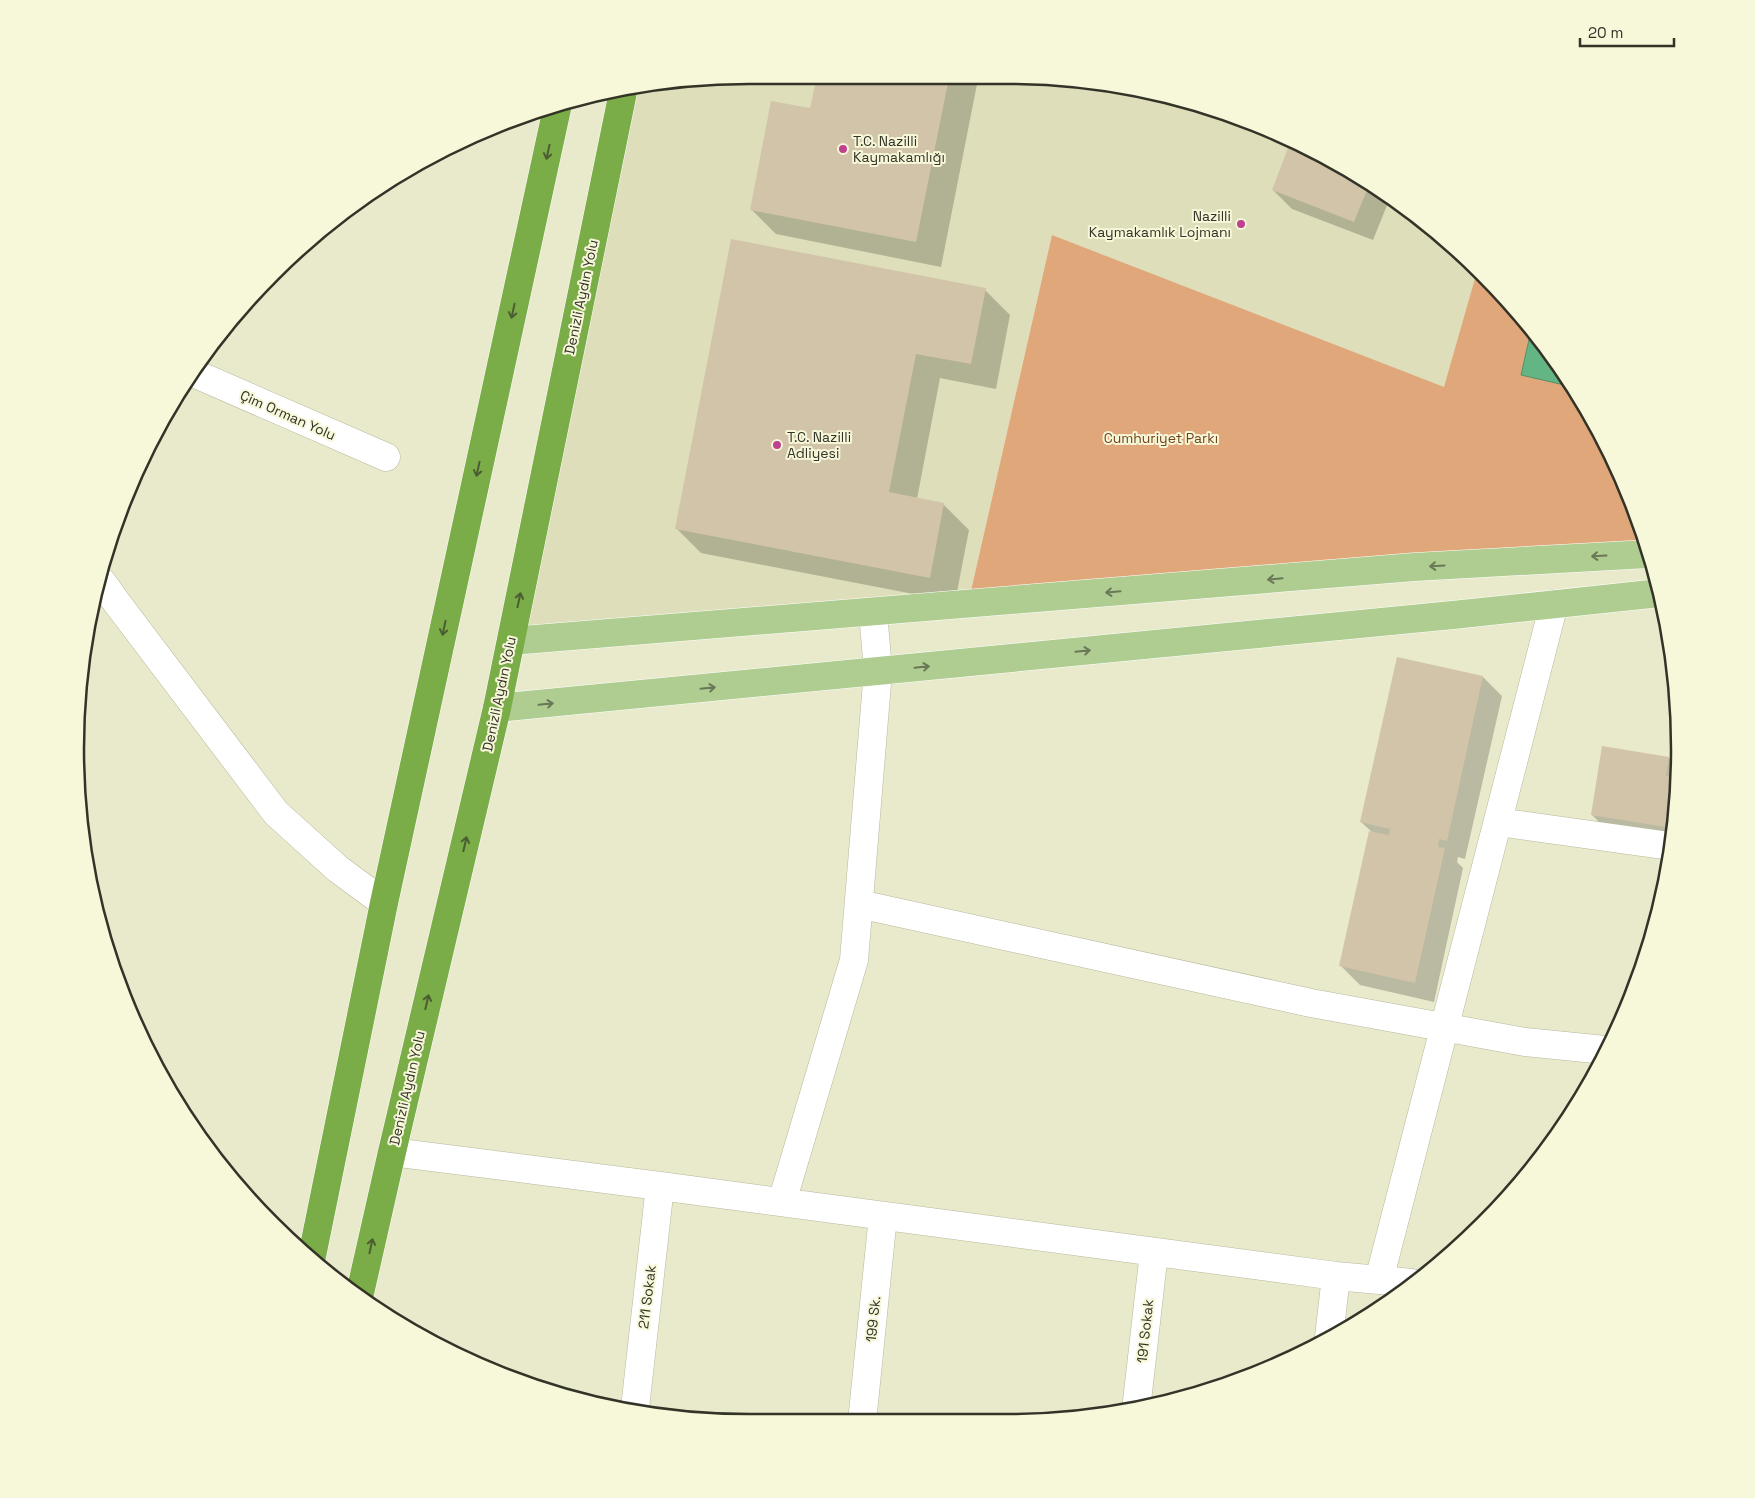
<svg xmlns="http://www.w3.org/2000/svg" width="1755" height="1498" viewBox="0 0 1755 1498" font-family="'Space Grotesk',sans-serif">
	<style>
		.built { fill: #dedeba }
		.green { fill: #e0a77b }
		.water { fill: #63b683; stroke: #558f68 }
		.shadow { fill: #0003 }
		.building { fill: #d2c4a9 }
		.lines { fill: none; stroke-linecap: round; stroke-linejoin: round }
		.minor-casing { stroke: #b8b89c; stroke-width: 29 }
		.major-casing { stroke: #fff; stroke-width: 29 }
		.highway-casing { stroke: #fff; stroke-width: 29 }
		.minor { stroke: #fff; stroke-width: 28 }
		.major { stroke: #afcd91; stroke-width: 28 }
		.highway { stroke: #7aac47; stroke-width: 28 }
		.oneway { stroke: #4c5d33 }
		.oneway2 { stroke: #6b7857 }
		.poi-dot { fill: #bf418f; stroke: #f7f7d9; stroke-width: 2 }
		.labels { text-anchor: middle; dominant-baseline: central; stroke-width: 4; stroke-linejoin: round; paint-order: stroke }
		.poi-label { font-size: 14px; fill: #333328; stroke: #f7f7d9; text-anchor: start }
		.street-label { font-size: 14px; fill: #333328; stroke: #f7f7d9 }
		.park-label { font-size: 14px; fill: #73451c; stroke: #f7f7d9 }
		.rim { fill: none; stroke: #333328; stroke-width: 2.5 }
	</style>
	<rect width="100%" height="100%" fill="#e9e9cc"/>
	<!-- built -->
	<path class="built" d="M749,75L1094,81L1181,98L1304,144L1416,214L1478,268L1445,388L1052,235L968,604L511,641L623,92Z"/>
	<!-- green -->
	<path class="green" d="M1052,235L1444,387L1478,268L1567,375L1629,491L1647,553L968,604Z"/>
	<!-- water -->
	<path class="water" d="M1531,331L1567,375L1573,387L1521,375Z"/>
	<!-- shadow -->
	<path class="shadow" d="M818,76L978,79L941,267L776,234L751,209L811,110Z
		M1292,140L1304,144L1390,198L1373,240L1292,209L1273,190Z
		M985,290L1010,315L996,389L940,378L917,499L944,505L969,530L955,602L701,553L676,528Z
		M1483,677L1502,696L1465,859L1458,857L1457,862L1463,868L1434,1002L1360,985L1341,966L1373,833L1361,822Z
		M1603,748L1669,758L1678,768L1670,848L1617,840L1592,815Z"/>
	<!-- building -->
	<path class="building" d="M817,76L949,78L916,242L750,210L771,101L810,108Z
		M1291,140L1304,144L1369,185L1354,222L1272,190Z
		M731,239L986,288L971,364L916,354L889,492L944,503L930,578L675,529Z
		M1397,657L1483,676L1447,841L1439,839L1438,847L1445,848L1415,983L1339,966L1369,831L1389,835L1390,829L1360,822Z
		M1602,746L1669,757L1666,776L1677,778L1672,828L1591,815Z"/>
	<g class="lines">
		<!-- minor casing -->
		<g class="minor-casing">
			<path id="minor" d="M191,372L386,457
				M102,582L117,603L276,813L338,869L384,903
				M1498,822L1670,846
				M859,904L1311,1003L1525,1042L1605,1050
				M392,1152L660,1186L1336,1276L1412,1283
				M782,1202L854,960L878,671L873,612
				M1379,1280L1554,604
				M1329,1337L1336,1276
				M635,1408L660,1186
				M1136,1410L1154,1252
				M862,1422L883,1216"/>
		</g>
		<!-- major casing -->
		<g class="major-casing">
			<path id="major" d="M511,641L1414,567L1648,554
				M497,708L1453,615L1660,593"/>
		</g>
		<!-- highway casing -->
		<g class="highway-casing">
			<path id="highway" d="M312,1256L384,903L558,104
				M360,1293L392,1152L497,708L623,92"/>
		</g>
		<!-- minor -->
		<use href="#minor" class="minor"/>
		<!-- major -->
		<use href="#major" class="major"/>
		<!-- highway -->
		<use href="#highway" class="highway"/>
	</g>
	<!-- one-way arrows -->
	<defs><path id="oneway-shaft" d="M-6 0H5M1.5-3L5.5 0L1.5 3" fill="none" stroke-width="1.6" stroke-linecap="round" stroke-linejoin="round" transform="scale(1.25)"/></defs>
	<g class="oneway">
		<use href="#oneway-shaft" transform="translate(548 152) rotate(102)"/>
		<use href="#oneway-shaft" transform="translate(513 311) rotate(102)"/>
		<use href="#oneway-shaft" transform="translate(478 469) rotate(102)"/>
		<use href="#oneway-shaft" transform="translate(519 600) rotate(-78)"/>
		<use href="#oneway-shaft" transform="translate(444 628) rotate(102)"/>
		<use href="#oneway-shaft" transform="translate(465 844) rotate(-77)"/>
		<use href="#oneway-shaft" transform="translate(427 1002) rotate(-77)"/>
		<use href="#oneway-shaft" transform="translate(371 1246) rotate(-78)"/>
	</g>
	<g class="oneway2">
		<use href="#oneway-shaft" transform="translate(1599 556) rotate(177)"/>
		<use href="#oneway-shaft" transform="translate(1437 566) rotate(177)"/>
		<use href="#oneway-shaft" transform="translate(1275 579) rotate(175)"/>
		<use href="#oneway-shaft" transform="translate(1113 592) rotate(175)"/>
		<use href="#oneway-shaft" transform="translate(1083 651) rotate(-6)"/>
		<use href="#oneway-shaft" transform="translate(922 667) rotate(-6)"/>
		<use href="#oneway-shaft" transform="translate(708 688) rotate(-6)"/>
		<use href="#oneway-shaft" transform="translate(546 704) rotate(-6)"/>
	</g>
	<!-- markers -->
	<g class="poi-dot">
		<circle cx="843" cy="149" r="5"/>
		<circle cx="1241" cy="224" r="5"/>
		<circle cx="777" cy="445" r="5"/>
	</g>
	<g class="labels">
		<!-- poi labels -->
		<g class="poi-label">
			<text x="853" y="141">T.C. Nazilli<tspan x="853" dy="16">Kaymakamlığı</tspan></text>
			<text x="1231" y="216" text-anchor="end">Nazilli<tspan x="1231" dy="16">Kaymakamlık Lojmanı</tspan></text>
			<text x="787" y="437">T.C. Nazilli<tspan x="787" dy="16">Adliyesi</tspan></text>
		</g>
		<!-- street labels -->
		<g class="street-label">
			<text transform="translate(581 297) rotate(-78)">Denizli Aydın Yolu</text>
			<text transform="translate(288 415) rotate(24)">Çim Orman Yolu</text>
			<text transform="translate(499 694) rotate(-78)">Denizli Aydın Yolu</text>
			<text transform="translate(407 1088) rotate(-77)">Denizli Aydın Yolu</text>
			<text transform="translate(647 1297) rotate(-83)">211 Sokak</text>
			<text transform="translate(873 1319) rotate(-84)">199 Sk.</text>
			<text transform="translate(1145 1331) rotate(-84)">191 Sokak</text>
		</g>
		<!-- park labels -->
		<g class="park-label">
			<text x="1161" y="438">Cumhuriyet Parkı</text>
		</g>
	</g>
	<!-- crop -->
	<path d="M0 0H1755V1498H0ZM749 84H1006A665 665 0 0 1 1671 749V749A665 665 0 0 1 1006 1414H749A665 665 0 0 1 84 749V749A665 665 0 0 1 749 84Z" fill="#f7f7d9" fill-rule="evenodd"/>
	<path class="rim" d="M749 84H1006A665 665 0 0 1 1671 749V749A665 665 0 0 1 1006 1414H749A665 665 0 0 1 84 749V749A665 665 0 0 1 749 84Z"/>
	<!-- scale -->
	<path d="M1580 38v8h94v-8" fill="none" stroke="#333328" stroke-width="2.5"/>
	<text x="1588" y="38" font-size="15" fill="#333328" stroke="#f7f7d9" stroke-width="4" paint-order="stroke">20 m</text>
</svg>
